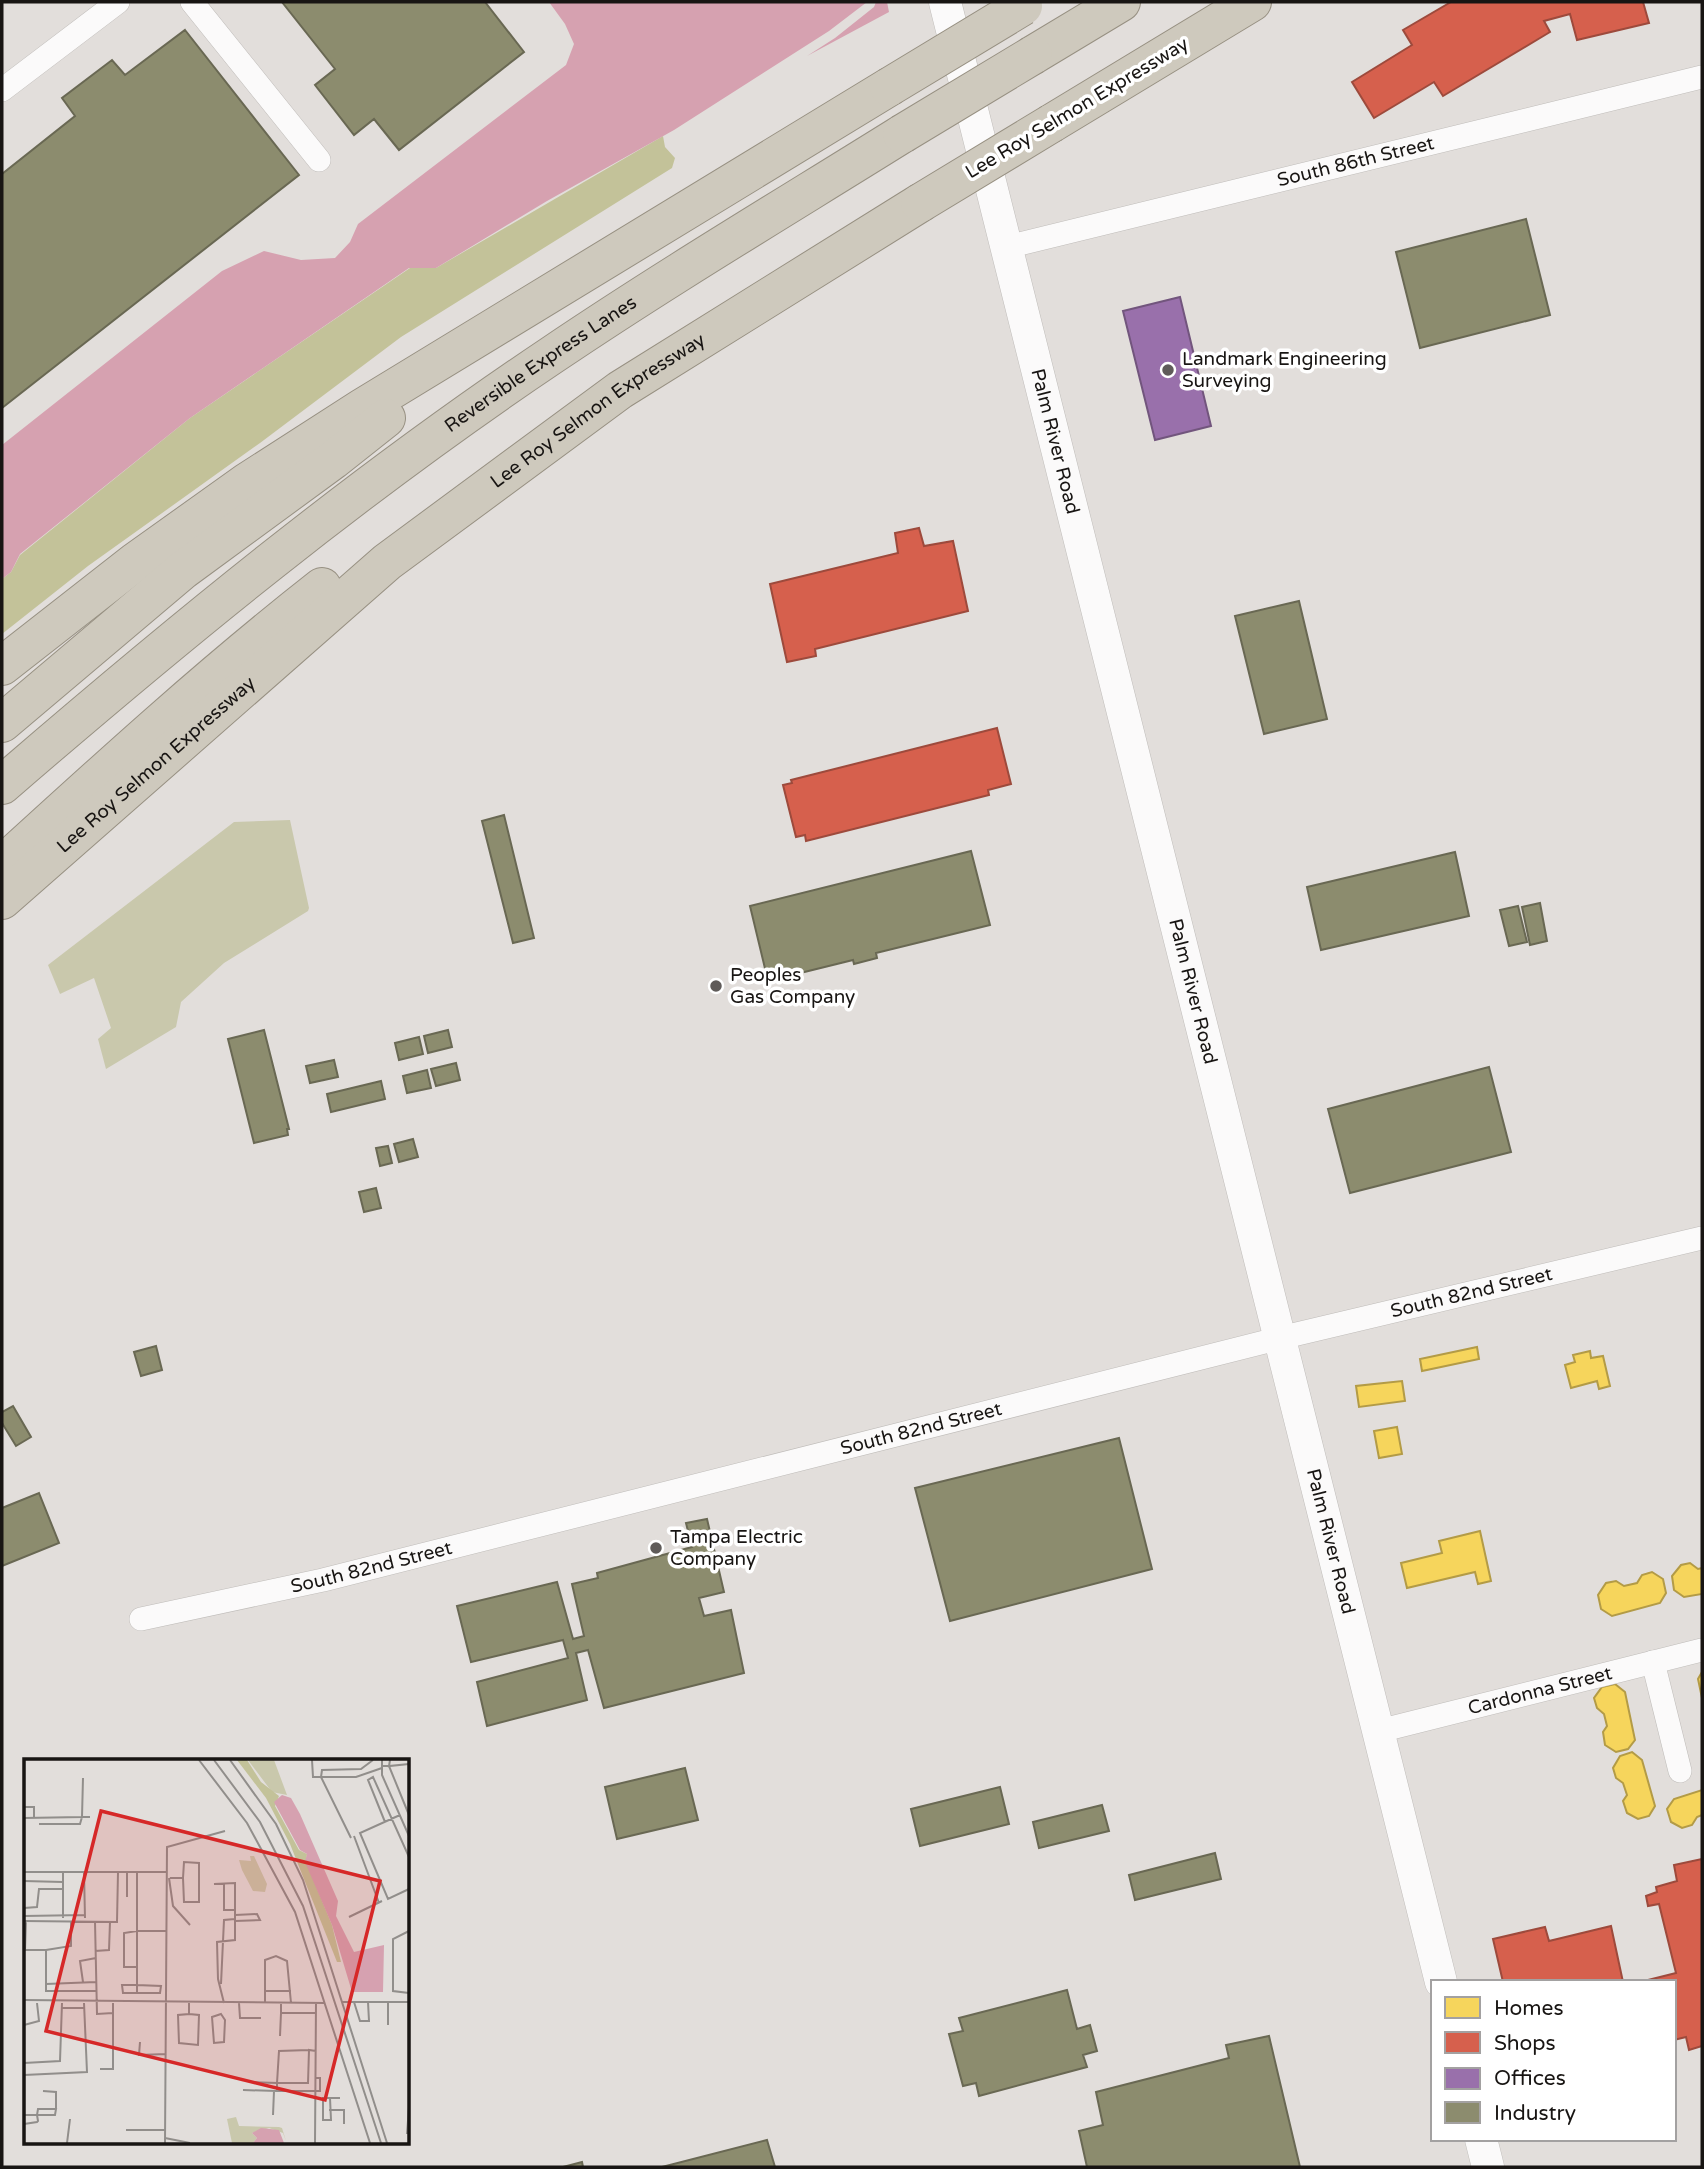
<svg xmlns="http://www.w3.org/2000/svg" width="1704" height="2169" viewBox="0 0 1704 2169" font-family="'Varela Round',sans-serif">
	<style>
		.green { fill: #c9c8ac }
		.forest { fill: #c3c299 }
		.water { fill: #d6a1b0 }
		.homes { fill: #f6d55c; stroke: #b39b46; stroke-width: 2 }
		.shops { fill: #d6604d; stroke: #9d4a3c; stroke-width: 2 }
		.offices { fill: #9970ab; stroke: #72557d; stroke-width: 2 }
		.industry { fill: #8c8c6e; stroke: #696853; stroke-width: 2 }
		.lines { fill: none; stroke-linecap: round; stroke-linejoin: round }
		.street-casing { stroke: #bfbcb9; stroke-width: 24 }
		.secondary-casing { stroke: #bfbcb9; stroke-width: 33 }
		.highway-casing { stroke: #979082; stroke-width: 40 }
		.street { stroke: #fbfafa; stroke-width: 23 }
		.secondary { stroke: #fbfafa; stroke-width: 32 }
		.highway { stroke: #cec9bd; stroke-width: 38 }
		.highway-bridge-casing { stroke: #979082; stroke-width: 40; stroke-linecap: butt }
		.highway-bridge { stroke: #cec9bd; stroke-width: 38 }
		.poi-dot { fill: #5f5b59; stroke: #fff; stroke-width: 2.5 }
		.labels { text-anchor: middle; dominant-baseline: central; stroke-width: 7; stroke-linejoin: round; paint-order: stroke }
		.street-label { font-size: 19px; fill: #181513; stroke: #fff }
		.poi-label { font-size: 19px; fill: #181513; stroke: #fff; text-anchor: start }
		.inset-road { fill: none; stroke: #918e8b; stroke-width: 2 }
		.view { fill: #d62828; fill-opacity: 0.15; stroke: #d62828; stroke-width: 3.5 }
		.inset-edge { fill: none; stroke: #181513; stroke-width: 3.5 }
	</style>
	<rect width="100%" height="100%" fill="#e2dedb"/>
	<!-- green -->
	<path class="green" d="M290,820L309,908L308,911L224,963L181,1002L176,1027L106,1069L98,1039L111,1028L94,978L60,994L48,965L234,822Z"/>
	<!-- forest -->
	<path class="forest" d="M663,136L665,147L675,158L672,168L401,337L260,443L88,566L2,634V579L11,572L20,555L190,418L410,268H436Z"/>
	<!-- water -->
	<path class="water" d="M549,2H867L829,31L674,130L547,201L436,268H409L190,418L20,554L11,572L2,579V445L222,271L264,251L301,260L335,258L350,242L358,224L566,65L574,44L565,24Z
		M876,2H887L889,12L807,56L835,38L874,7Z"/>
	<!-- homes -->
	<path class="homes" d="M1477,1347L1479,1359L1422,1371L1420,1359Z
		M1590,1351L1591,1358L1603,1356L1610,1386L1599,1389L1597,1381L1571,1388L1565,1365L1575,1362L1573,1355Z
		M1402,1381L1405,1401L1359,1407L1356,1386Z
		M1397,1427L1402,1454L1379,1458L1374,1431Z
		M1480,1531L1491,1581L1478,1584L1475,1572L1407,1588L1401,1563L1442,1553L1439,1541Z
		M1690,1563L1698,1569L1702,1568V1594L1684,1597L1674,1590L1672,1576L1681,1565Z
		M1652,1572L1663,1579L1666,1593L1660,1603L1612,1616L1601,1609L1598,1595L1606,1583L1616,1581L1624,1586L1637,1583L1642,1575Z
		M1702,1672V1698L1698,1679Z
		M1615,1684L1625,1692L1635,1740L1628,1749L1616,1752L1605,1745L1603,1732L1607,1726L1604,1714L1597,1708L1594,1698L1602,1687Z
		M1632,1752L1642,1760L1655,1806L1649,1816L1638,1819L1627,1813L1623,1801L1627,1795L1623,1783L1616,1778L1613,1768L1620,1756Z
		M1702,1790V1815L1697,1817L1692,1825L1682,1828L1671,1822L1667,1809L1674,1799Z"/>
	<!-- shops -->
	<path class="shops" d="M1451,2H1643L1649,23L1577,40L1570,14L1544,21L1550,32L1443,96L1434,82L1374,118L1352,82L1412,45L1403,30Z
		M919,528L924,546L953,541L968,611L815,649L816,656L787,662L770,584L898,553L895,533Z
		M997,728L1011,784L988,790L989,795L806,841L805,835L796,837L783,785L792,783L791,780Z
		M1702,1859V2046L1689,2050L1686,2037L1674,2040V1982H1640L1676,1973L1659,1904L1648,1906L1646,1896L1657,1892L1656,1887L1677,1881L1674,1865Z
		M1611,1926L1623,1982H1503L1493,1939L1545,1927L1549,1941Z"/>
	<!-- offices -->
	<path class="offices" d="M1180,297L1211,426L1155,440L1123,311Z"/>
	<!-- industry -->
	<path class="industry" d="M282,2H485L524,52L399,150L374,119L354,135L315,85L335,69Z
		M185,30L299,175L2,408V174L75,116L62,98L112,60L125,75Z
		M1526,219L1550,315L1420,348L1396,252Z
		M1299,601L1327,719L1264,734L1235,616Z
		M504,815L534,938L513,943L482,821Z
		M971,851L990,925L876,953L877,958L854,964L853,960L768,981L750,906Z
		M1455,852L1469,916L1321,950L1307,887Z
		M1540,903L1547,941L1530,945L1522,907Z
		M1518,906L1527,942L1509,946L1500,910Z
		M264,1030L289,1129H287L288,1135L254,1143L228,1039Z
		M448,1030L452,1047L428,1053L424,1036Z
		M419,1037L423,1054L399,1060L395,1043Z
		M334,1060L338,1077L310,1083L306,1066Z
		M456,1063L460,1080L436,1086L431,1069Z
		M1489,1067L1511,1152L1350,1193L1328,1109Z
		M427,1070L431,1088L407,1093L403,1076Z
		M381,1081L385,1099L331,1112L327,1094Z
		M413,1139L418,1157L399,1162L394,1144Z
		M388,1146L392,1163L380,1166L376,1148Z
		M376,1188L381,1208L364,1212L359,1192Z
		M156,1346L162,1370L141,1376L134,1352Z
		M13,1406L31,1437L16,1446L2,1423V1412Z
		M1119,1438L1152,1569L950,1621L915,1488Z
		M39,1493L59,1543L2,1566V1508Z
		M707,1519L724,1592L699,1598L704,1616L731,1610L744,1673L604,1708L588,1650L576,1653L587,1700L487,1726L477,1682L568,1658L563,1640L471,1662L457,1606L557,1582L573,1639L584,1636L572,1584L598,1578L597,1573L692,1547L686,1523Z
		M685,1768L698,1820L617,1839L605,1787Z
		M1000,1787L1009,1824L920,1846L911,1809Z
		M1102,1805L1109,1831L1039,1848L1033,1822Z
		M1215,1853L1221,1879L1135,1900L1129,1875Z
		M1067,1990L1077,2029L1090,2025L1097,2051L1083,2055L1087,2067L979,2096L976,2083L963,2086L949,2034L963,2031L959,2018Z
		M1269,2036L1300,2167H1087L1079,2131L1103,2125L1096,2092L1229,2058L1226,2045Z
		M767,2140L775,2167H662Z
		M582,2162L583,2167H563Z"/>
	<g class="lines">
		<!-- street casing -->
		<g class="street-casing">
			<g id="street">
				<path d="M192,2L319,160"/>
				<path d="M2,90L118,2"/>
				<path id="s1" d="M1007,247L1702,77"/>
				<path id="s2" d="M141,1619L323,1580L1280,1338L1702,1238"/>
				<path d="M1653,1662L1680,1771"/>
				<path id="s3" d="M1379,1731L1702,1650"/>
			</g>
		</g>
		<!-- secondary casing -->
		<g class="secondary-casing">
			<g id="secondary">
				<path id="s4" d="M945,2L1441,1982"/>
				<path d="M1481,2139L1488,2167"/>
			</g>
		</g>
		<!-- highway casing -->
		<g class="highway-casing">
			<g id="highway">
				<path d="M1033,55L1121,2"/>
				<path d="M1052,123L1252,2"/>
				<path d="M2,666L135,562L247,482L362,408L889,87"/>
				<path d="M2,723L183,570L333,460L386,418"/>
				<path id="s5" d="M2,785C178,633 358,485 552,355C666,278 785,207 902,134"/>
				<path d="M2,865C106,770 211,674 322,587"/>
				<path id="s6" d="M2,900L387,562L620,390L920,203"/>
			</g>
		</g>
		<!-- street -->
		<use href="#street" class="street"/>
		<!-- secondary -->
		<use href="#secondary" class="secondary"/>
		<!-- highway -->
		<use href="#highway" class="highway"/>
		<!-- highway-bridge casing -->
		<g class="highway-bridge-casing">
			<path id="highway-bridge" d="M889,87L1023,6
				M902,134L1033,55
				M920,203L1052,123"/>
		</g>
		<!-- highway-bridge -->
		<use href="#highway-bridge" class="highway-bridge"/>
	</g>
	<!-- markers -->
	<g class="poi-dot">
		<circle cx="1168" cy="370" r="7"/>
		<circle cx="716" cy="986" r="7"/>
		<circle cx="656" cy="1548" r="7"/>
	</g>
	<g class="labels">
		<!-- street labels -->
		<g class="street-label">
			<text transform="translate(1077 108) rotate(-31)">Lee Roy Selmon Expressway</text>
			<text stroke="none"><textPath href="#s1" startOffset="359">South 86th Street</textPath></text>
			<text stroke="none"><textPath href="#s5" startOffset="684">Reversible Express Lanes</textPath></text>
			<text stroke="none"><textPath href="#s6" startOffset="772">Lee Roy Selmon Expressway</textPath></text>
			<text stroke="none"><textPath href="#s4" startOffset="453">Palm River Road</textPath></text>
			<text stroke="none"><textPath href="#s6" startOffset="205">Lee Roy Selmon Expressway</textPath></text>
			<text stroke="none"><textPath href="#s4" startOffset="1020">Palm River Road</textPath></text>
			<text stroke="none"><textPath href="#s2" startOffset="1370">South 82nd Street</textPath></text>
			<text stroke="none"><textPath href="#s2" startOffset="803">South 82nd Street</textPath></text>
			<text stroke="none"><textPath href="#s4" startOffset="1587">Palm River Road</textPath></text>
			<text stroke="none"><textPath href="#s2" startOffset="236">South 82nd Street</textPath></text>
			<text stroke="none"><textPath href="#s3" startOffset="166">Cardonna Street</textPath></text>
		</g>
		<!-- poi labels -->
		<g class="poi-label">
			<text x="1182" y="359">Landmark Engineering<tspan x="1182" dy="22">Surveying</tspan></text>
			<text x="730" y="975">Peoples<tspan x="730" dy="22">Gas Company</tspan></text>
			<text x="670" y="1537">Tampa Electric<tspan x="670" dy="22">Company</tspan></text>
		</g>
	</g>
	<!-- overview -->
	<g transform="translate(24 1759)">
		<rect width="385" height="385" fill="#e2dedb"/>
		<path d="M224,1H250L263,36L248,33ZM226,97H230L243,125L241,133L229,132L218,111L215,101L227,102ZM212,358L215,367L255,368L258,369L262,382L259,374L245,369L228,374L233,379L229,384H208L203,360Z" fill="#c9c8ac"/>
		<path d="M213,1H223L237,23L255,37L251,47L275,91L283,95L282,103L308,166L317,203H313L266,85L242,39Z" fill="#c3c299"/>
		<path d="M258,36L267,39L276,55L314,142L312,157L330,193L360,186L359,233H328L308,166L281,103L283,95L276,91L250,43ZM237,369L255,371L260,384H229L233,379L228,374Z" fill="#d6a1b0"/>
		<path class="inset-road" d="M175,1L223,64L271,153L346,384M190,1L236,63L279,147L357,384M206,1L252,65L279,121L363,384M288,1L289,18H332L358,9M358,1V16L385,77M366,1L365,7L385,5M358,7H365L385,56M0,48H10V59M376,56L336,74L364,140L385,130M0,59L58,58L59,19M361,63L344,21L349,18L385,98M15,65H56L58,58H66M330,77L355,144M327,79L297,18L298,11L337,10L349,1M0,113H142M39,113V159M60,113L61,159M113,113V172H142M145,119L149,147L166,166M146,119H159L160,143H175V104L160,103L159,119M0,122L39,123M190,125L211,124V181L193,183L194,220L200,244M200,125V151H211M103,138V113M0,149L13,148L15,130H39M211,156L233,155L236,161L211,162M0,157L61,156M325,158L358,142M0,162L93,163L94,113M71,163L73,255L89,254M113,172V208H100V174ZM385,172L369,180V232L385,234M0,191H22V232H72M1,191L2,162M22,191L47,187V163M71,192L85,191L86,163M113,208V226L137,227L136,234H99L98,226H113V234M59,223L56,202L72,199M22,225L72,223M197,225L200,161L211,160M241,232H267M0,241L301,244M318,243H385M330,243L336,262H345L344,243M165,244V255L154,256L155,284L174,286L175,256L165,255M215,244L216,259H237M241,244V201L252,197L263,202L267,244M257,244V254H292M37,249H60M197,255L201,261L200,283L190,284L188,258ZM0,266L15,262L13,244M364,266V243M256,277L257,254M116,283L115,296L142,295M285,291L255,292L253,324H284L285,291L292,292M0,304L36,302L38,244M76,310H89V244M0,316L63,313L60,244M226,323L253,324V332H296V319H291M219,331L253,332M19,332L32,333V350M306,339L307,361H299V339H316M305,351H320V365M0,356H31L32,350H14L13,356L14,362L13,363L0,365M249,356L250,332M102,371H141M383,375L385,348M141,379L166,384M43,384L46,360M141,384L143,88L201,72M291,384L292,244"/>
		<path class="view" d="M77,52L356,122L301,341L22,272Z"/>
		<rect width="385" height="385" class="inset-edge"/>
	</g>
	<!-- border -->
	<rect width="1704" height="2169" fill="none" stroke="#181513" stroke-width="7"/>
	<!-- legend -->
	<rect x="1431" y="1980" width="245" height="161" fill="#ffffff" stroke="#a3a1a1" stroke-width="2"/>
	<rect x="1445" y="1997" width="35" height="21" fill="#f6d55c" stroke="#a3a1a1" stroke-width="2"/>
	<text x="1494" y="2015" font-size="21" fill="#181513">Homes</text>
	<rect x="1445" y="2032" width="35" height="21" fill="#d6604d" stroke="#a3a1a1" stroke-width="2"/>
	<text x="1494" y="2050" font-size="21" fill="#181513">Shops</text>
	<rect x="1445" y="2068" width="35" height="21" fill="#9970ab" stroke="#a3a1a1" stroke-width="2"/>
	<text x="1494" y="2085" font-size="21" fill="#181513">Offices</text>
	<rect x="1445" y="2102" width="35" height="21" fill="#8c8c6e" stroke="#a3a1a1" stroke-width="2"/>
	<text x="1494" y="2120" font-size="21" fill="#181513">Industry</text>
</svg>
